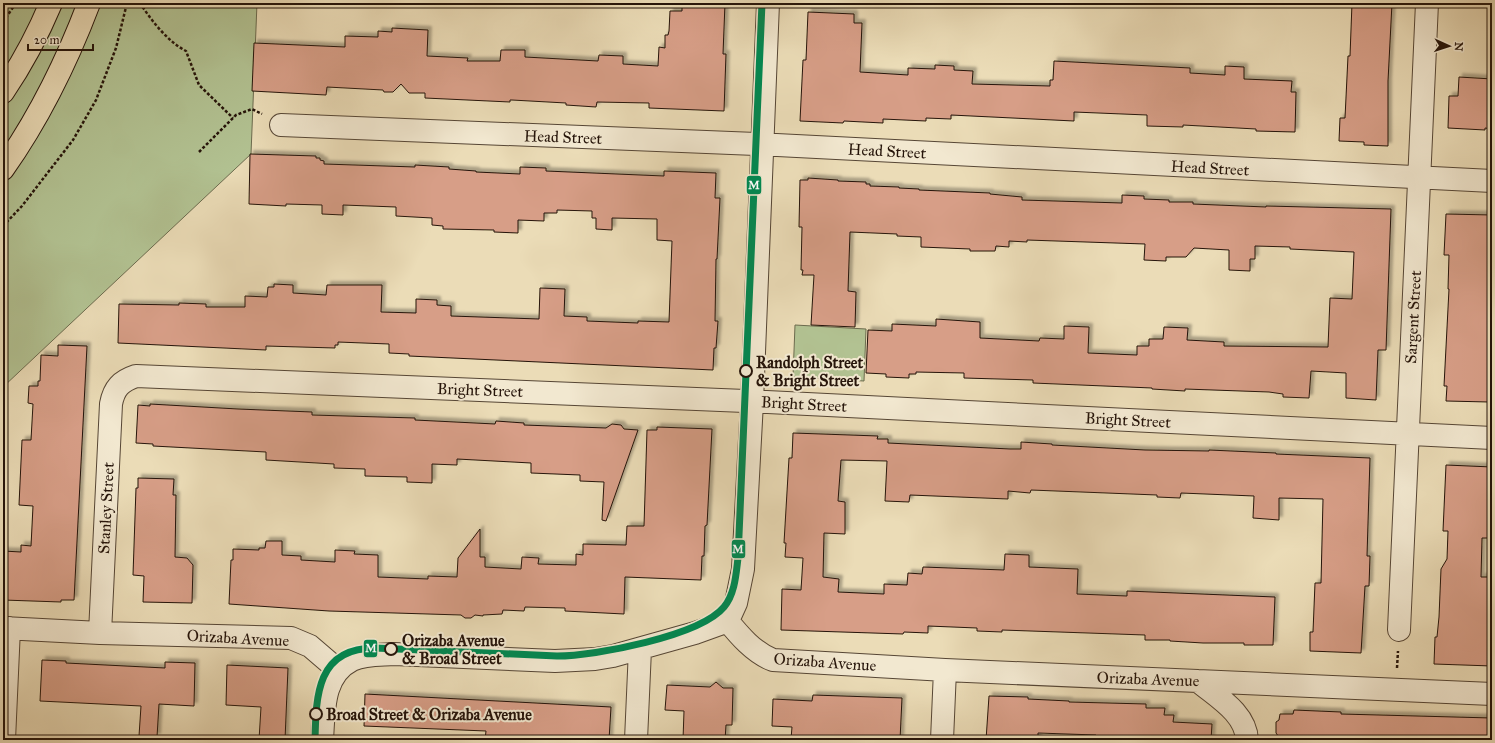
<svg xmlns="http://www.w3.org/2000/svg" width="1495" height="743" viewBox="0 0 1495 743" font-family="'IM FELL Great Primer',serif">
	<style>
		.green { fill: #b2c292; stroke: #6c6b4e }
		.building { fill: #d79e87; stroke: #25140a; filter: url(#shadow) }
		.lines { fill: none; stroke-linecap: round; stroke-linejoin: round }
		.minor-casing { stroke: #564635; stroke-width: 24 }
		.major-casing { stroke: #25140a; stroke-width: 24 }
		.path { stroke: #25140a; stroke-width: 2.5; stroke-dasharray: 3 2; stroke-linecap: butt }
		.minor { stroke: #f2e8d0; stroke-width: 22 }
		.major { stroke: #ebdcb7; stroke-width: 22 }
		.rail-1-casing { stroke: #f2e8d0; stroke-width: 10 }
		.rail-1 { stroke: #008851; stroke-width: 7 }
		.stop-dot { fill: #f2e8d0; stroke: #25140a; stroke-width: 2 }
		.labels { text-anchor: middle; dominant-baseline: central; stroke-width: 4; stroke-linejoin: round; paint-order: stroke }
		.street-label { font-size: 16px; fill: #25140a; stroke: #f2e8d0 }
		.stop-label { font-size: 16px; font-weight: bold; fill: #25140a; stroke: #f2e8d0; text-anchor: start }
		.line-badge { stroke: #f2e8d0; stroke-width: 1.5 }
		.badge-label { font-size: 11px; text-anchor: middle; font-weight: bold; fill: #fff }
	</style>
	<defs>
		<filter id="shadow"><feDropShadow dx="3.5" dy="-3.5" stdDeviation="1" flood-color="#0004"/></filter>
	</defs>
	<rect width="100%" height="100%" fill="#ebdcb7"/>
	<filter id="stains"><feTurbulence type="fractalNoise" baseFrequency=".005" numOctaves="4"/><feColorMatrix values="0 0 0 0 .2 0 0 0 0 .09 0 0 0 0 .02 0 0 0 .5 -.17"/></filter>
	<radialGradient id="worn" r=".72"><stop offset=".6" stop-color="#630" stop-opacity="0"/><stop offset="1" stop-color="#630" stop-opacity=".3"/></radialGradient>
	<!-- green -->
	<path class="green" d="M3,3H257L251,154L3,387Z
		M795,325L866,329L864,381L793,377Z"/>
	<!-- building -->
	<path class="building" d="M682,3H725L723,54H726L724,111L649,108V103L597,102L596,107L566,105V103L512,100H510V102L425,98V93H409L401,84L393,92H384L383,90L327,87L326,95L252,91L254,43L345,47V36L378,37V31L392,32V28L428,30L427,56L468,58L467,61H500L501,50H525V57L598,61L599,55L623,56V64L658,66L659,47L665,48V35H668L669,31L670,11H682Z
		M1352,3H1392L1388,81V146L1364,145V142L1339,141L1340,118H1345L1348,56H1350Z
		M808,12L854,14V23H862L860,72L908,75V68L935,69V65L954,66V70L973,71L972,84L1050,86V80H1053L1054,61L1190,68V73L1225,75V66L1244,67V79L1292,81L1291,92H1296L1295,132L1256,131V129L1183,125V127L1147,126V115L1074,112V121L951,115V119L926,118V121L883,119V123L844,121L843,123L800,121L803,60H806Z
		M1459,77L1492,79V129L1485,128V130L1448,128L1449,96H1458Z
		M250,154L316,156V158H320V160L324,161V164L415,167V165L449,167V169L476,171V172L520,174V167L546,168V171L664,176V171L716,173L715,198H720L717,259H716L715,321H718L716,348H714L713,370L409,356V354L389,353V344L338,342V345H335V348L266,346V350L118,343L119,304L179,305V303L206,304V307H245V296L267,297L268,287H274V284L293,285V293L326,295L327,285H382L381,312L416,313V299L437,300V305L451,306V316L539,319L540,288L565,289L564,316L587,317V321L638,323V321L669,322L672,241L657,240V219L612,218V230L596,229V218H592V211L557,210V213H544V221L518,220V233L494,232V230L443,229V226L432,225V218L396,216V207L343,205V215L322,214V205L286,204V206L249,204Z
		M808,178L838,180V181L866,182V184H870V186L899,187V188L919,189V190L990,193V194L1022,197V200L1122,203V195L1144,196V199L1169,200V202H1193V204L1266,207V206L1391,209L1386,350H1378L1376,400L1346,398V373L1311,371L1309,398L1283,397V394L1269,392L1185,389V391L1152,389V388L1033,383V380L964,378V373L916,372V374H909V378L886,377V374L866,373L868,330L892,331V324L936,326V319L980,322V338L1039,341L1040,338L1064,339V326L1089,327L1088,353L1137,355V346H1149V339H1163L1164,327L1188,328L1187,340L1224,342V346L1328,347L1330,298L1352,299L1354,252L1290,249V247L1255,246V259H1250V271L1229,270V250L1194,248L1186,257H1166V261L1144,260L1145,244L1027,240V242L1009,241V247L996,246L995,251H970V249L921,247V237L897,236V234L850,232L848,291L856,292L855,327L811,325L814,275H802L803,270H801L802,227H799L800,180H808Z
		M1446,214L1492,215V328L1489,402L1446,401L1447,386H1444L1449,289H1448L1449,255H1444Z
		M58,345L87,346L74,600H61V602L3,600V551L21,552V545L31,546L33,506L19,505L22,440H31L33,404L28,403L29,386H38V381H40L41,355L58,356Z
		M150,404L238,409L312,412V415L415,418V420L495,424L496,421L524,423V425L606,428L612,424L621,425L624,429L638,430L606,521L602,520L604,482L580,481V475L531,473V463L457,459V465L432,464V483L407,482V477L365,476V469L334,468V464L266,460V452L153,446V444L136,443L138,405L150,406Z
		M657,427L712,429L707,525L705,526L704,556H702L701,580L625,577L624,614L565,611V608L525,607L524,611L503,610L502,614L483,615V616L475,615L471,618H465L461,615L329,611L229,604L231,560H233V549L259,550V548H265L266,541H282V555L301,556V560L335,562V550L355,551L354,554L378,555V577L428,579V576L457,577L458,558L480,529V557H485V567L521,569L522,557L539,558L538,564L576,565V554L583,555V544L626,545L627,526H644L647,430H657Z
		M793,433L878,436L877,439H888V443L1010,449H1021V442L1052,444V445L1145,450L1209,451V450L1276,453V454L1370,458L1367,556H1370L1369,586H1365L1361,653L1310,651V632H1313L1315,583H1321L1323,499L1279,498V520L1253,518L1254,496L1181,493L1180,498L1157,497V495L1031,490L1030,493L1008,491V499L910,495L909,502L885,501L887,461L841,460L838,501L845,502V534L824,533L823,577L839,579L838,592L884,594V584L907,585L908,573L922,574L923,567L1004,570L1005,554L1029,555V567L1078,569L1077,594L1127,596V591L1275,597L1273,645H1244V643H1203L1170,641V640H1145V635L1002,630V632L977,631V628L928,626V633L904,632L903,634L781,630L782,589L801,590L803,558L785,557L786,543H784L789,458H792Z
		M1446,465L1492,467V538H1482L1481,577H1492V666L1434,664L1435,637H1437L1439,617L1441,569L1447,559L1448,531H1443Z
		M138,478L174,479L173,495H176L175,557L187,558L193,565L192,603L143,602L144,576L133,575L136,488H138Z
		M42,660L66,661V663L165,668V662L195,663L194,706L159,704L157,737L139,736L141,706L40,701Z
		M227,665L288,668L285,740H259L261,707L226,705Z
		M716,682L723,688H733L732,725H726L725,740H683L684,711L665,710L667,685L710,687Z
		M365,694L611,707L609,740H485L486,731L364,726Z
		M813,695L902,698L900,740L791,739L792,727L772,726L773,699L812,701Z
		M989,696L1028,697V699L1069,701V702L1146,704V708H1165L1164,715H1174L1173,722L1212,724L1211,740H1096V735L1038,733V740H986Z
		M1294,710L1341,712V714L1492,718V740H1281L1276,733V722L1279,720L1280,714H1293Z"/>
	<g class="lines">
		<!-- minor casing -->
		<g class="minor-casing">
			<path id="minor" d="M281,125L756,144L1492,181
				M726,619C739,635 754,653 773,660L945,670L1492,694
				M3,628L100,633L291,638L310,646L338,670
				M1399,630L1427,3
				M100,633L111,404C114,388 121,381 136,376L745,401L1492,438
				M1198,681C1217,697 1246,713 1247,740
				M4,740L9,628
				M322,740C324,711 322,675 352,660C364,654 381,655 394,654L555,661L595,659L613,656L695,633L720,624L726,619L731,614L736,603L743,569L752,402L768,3
				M636,740L640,649
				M942,740L945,670"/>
		</g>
		<!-- major casing -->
		<g class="major-casing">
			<path id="major" d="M3,92C22,64 38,34 51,3
				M3,169C39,118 67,61 89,3"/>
		</g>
		<!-- path -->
		<path class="path" d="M140,3C151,20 168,42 186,51L199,85L233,118
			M3,22L16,3
			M199,152L236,115L252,109L262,114
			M3,226L22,206L73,140L96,100L116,48L127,3
			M1397,668L1398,651"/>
		<!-- minor -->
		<use href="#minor" class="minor"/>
		<!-- major -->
		<use href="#major" class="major"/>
		<!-- rail-1 casing -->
		<g class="rail-1-casing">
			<path id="rail-1" d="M315,740C316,695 317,648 375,648L557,656C595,656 700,636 724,607C735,594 736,574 738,558L762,3"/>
		</g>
		<!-- rail-1 -->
		<use href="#rail-1" class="rail-1"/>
	</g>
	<!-- markers -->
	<g class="stop-dot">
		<circle cx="746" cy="371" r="6"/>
		<circle cx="391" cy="649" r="6"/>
		<circle cx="316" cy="714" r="6"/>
	</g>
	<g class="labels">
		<!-- street labels -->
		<g class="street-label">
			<text transform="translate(563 137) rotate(2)">Head Street</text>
			<text transform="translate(887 151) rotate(3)">Head Street</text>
			<text transform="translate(1210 168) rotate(3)">Head Street</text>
			<text transform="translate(1413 317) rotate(-87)">Sargent Street</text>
			<text transform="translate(480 390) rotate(2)">Bright Street</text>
			<text transform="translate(804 404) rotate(3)">Bright Street</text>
			<text transform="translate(1128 420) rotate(3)">Bright Street</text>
			<text transform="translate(106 508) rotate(-87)">Stanley Street</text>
			<text transform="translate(238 638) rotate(3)">Orizaba Avenue</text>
			<text transform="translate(825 662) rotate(4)">Orizaba Avenue</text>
			<text transform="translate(1148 679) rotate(2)">Orizaba Avenue</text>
		</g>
		<!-- stop labels -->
		<g class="stop-label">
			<text x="756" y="362">Randolph Street<tspan x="756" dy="18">&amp; Bright Street</tspan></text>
			<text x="402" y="640">Orizaba Avenue<tspan x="402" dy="18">&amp; Broad Street</tspan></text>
			<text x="326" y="714">Broad Street &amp; Orizaba Avenue</text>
		</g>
	</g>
	<g class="line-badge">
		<rect x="746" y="175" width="16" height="20" rx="4" fill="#008851"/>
		<rect x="731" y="539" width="15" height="20" rx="4" fill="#008851"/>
		<rect x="363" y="639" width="15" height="19" rx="4" fill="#008851"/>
	</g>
	<g class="badge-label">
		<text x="754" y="189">M</text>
		<text x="738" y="553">M</text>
		<text x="371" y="652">M</text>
	</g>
	<!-- margin -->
	<rect width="1495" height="743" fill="none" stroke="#ebdcb7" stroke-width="16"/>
	<rect x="4" y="4" width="1487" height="735" fill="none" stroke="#25140a" stroke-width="2"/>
	<rect x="8" y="8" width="1479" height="727" fill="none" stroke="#25140a"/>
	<!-- north arrow -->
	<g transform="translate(1449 46) rotate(93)" stroke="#f2e8d0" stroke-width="3" paint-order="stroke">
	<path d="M0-3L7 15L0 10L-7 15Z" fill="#25140a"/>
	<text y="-6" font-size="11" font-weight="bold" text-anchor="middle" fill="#25140a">N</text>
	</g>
	<!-- scale -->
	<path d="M28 44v6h65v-6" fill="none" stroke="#25140a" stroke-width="2"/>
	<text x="34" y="44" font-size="12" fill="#25140a" stroke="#f2e8d0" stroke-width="3" paint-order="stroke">20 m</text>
	<rect width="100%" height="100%" filter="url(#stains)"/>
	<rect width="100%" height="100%" fill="url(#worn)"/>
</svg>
